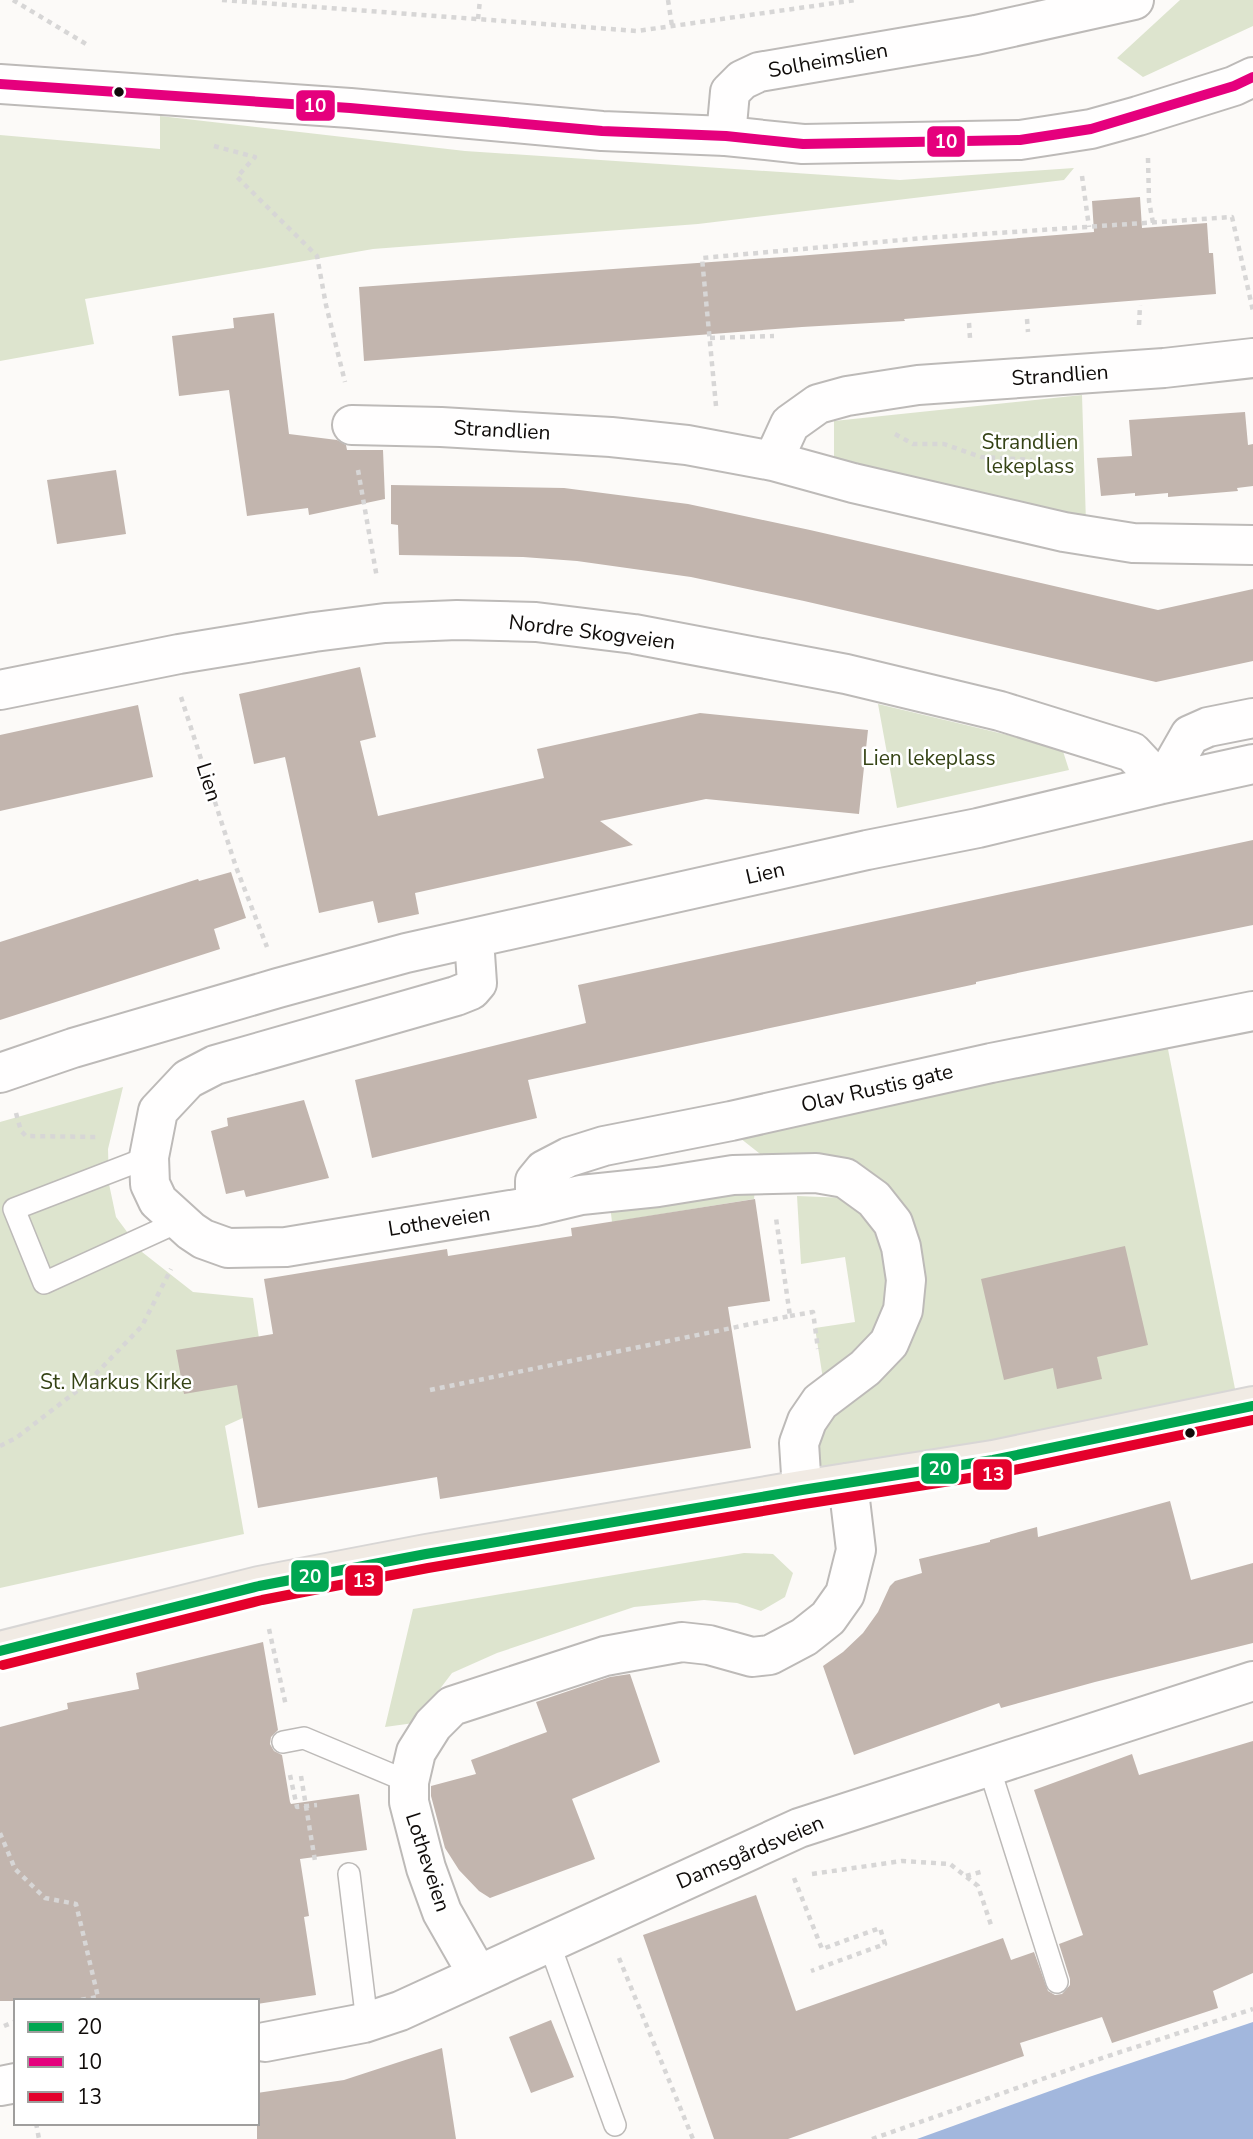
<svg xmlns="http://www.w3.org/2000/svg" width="1253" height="2139" viewBox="0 0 1253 2139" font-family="'Nunito Sans',sans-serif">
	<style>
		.green { fill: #dde4ce }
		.water { fill: #a2b7dd }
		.building { fill: #c2b5ae }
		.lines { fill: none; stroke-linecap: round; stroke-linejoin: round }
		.service-casing { stroke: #bdbab8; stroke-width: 24 }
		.minor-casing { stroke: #bdbab8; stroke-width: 42 }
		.tertiary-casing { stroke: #bdbab8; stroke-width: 42 }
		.primary-casing { stroke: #d8d6d5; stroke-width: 42 }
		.path { stroke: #d7d6d6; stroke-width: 4.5; stroke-dasharray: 5 5; stroke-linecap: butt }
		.service { stroke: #fffefe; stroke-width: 21 }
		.minor { stroke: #fffefe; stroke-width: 38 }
		.tertiary { stroke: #fffefe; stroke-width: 38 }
		.primary { stroke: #f1ebe4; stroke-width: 38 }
		.bus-1-casing { stroke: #fff; stroke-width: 16 }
		.bus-2-casing { stroke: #fff; stroke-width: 16 }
		.bus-3-casing { stroke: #fff; stroke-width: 16 }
		.bus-1 { stroke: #00a651; stroke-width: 10 }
		.bus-2 { stroke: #e5007d; stroke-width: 10 }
		.bus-3 { stroke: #e4002b; stroke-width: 10 }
		.bus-dot { fill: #100c0a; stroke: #fff; stroke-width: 2.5 }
		.labels { text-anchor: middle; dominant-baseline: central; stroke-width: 5; stroke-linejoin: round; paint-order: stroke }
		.street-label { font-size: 21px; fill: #100c0a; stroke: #fff }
		.park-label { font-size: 21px; fill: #354315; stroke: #fff }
		.line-badge { stroke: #fff; stroke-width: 2.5 }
		.badge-label { font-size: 19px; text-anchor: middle; font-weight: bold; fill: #fff }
	</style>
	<rect width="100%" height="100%" fill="#fcfaf8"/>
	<!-- green -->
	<path class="green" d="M1180,0H1253V26L1143,77L1117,58Z
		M160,116L465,151L900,180L1074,168L1064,180L698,224L373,249L85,299L94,344L0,361V135L160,149Z
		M1082,395L1086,523L834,462V421Z
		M878,704L1062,748L1069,770L897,808Z
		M1164,1029L1239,1409L802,1490L826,1398L815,1328L855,1322L845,1257L801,1264L797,1196L872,1199L783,1172L721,1123Z
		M123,1087L108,1149L109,1184L116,1217L142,1252L193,1292L253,1298L269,1406L225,1426L244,1534L0,1588V1122Z
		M756,1179L754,1199L612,1222L609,1197Z
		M744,1553L773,1554L793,1573L785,1597L761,1611L737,1603L704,1600L634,1607L497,1653L452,1673L414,1723L385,1727L413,1609Z"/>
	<!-- water -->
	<path class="water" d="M1253,2022V2139H917L1089,2077Z"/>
	<!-- building -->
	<path class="building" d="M1140,197L1142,228L1207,223L1209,253H1213L1216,294L904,319L905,321L802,327L364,361L359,287L797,256L1094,232L1092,201Z
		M274,313L289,434L337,440L346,445L347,450H383L385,499L309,515L308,508L247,516L229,390L179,396L172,336L234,328L233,318Z
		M1245,412L1248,445L1253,444V486L1237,488L1238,491L1168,497V493L1135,496V493L1101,496L1097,458L1132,456L1129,420Z
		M116,470L126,534L57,544L47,480Z
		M391,485L564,488L688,504L810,530L1158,610L1253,589V661L1156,682L804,601L691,577L577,561L523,557L399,555L398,525L391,524Z
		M360,667L376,737L360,741L378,816L544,778L537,749L700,713L868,730L859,814L706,799L600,821L633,845L415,893L419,914L378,923L373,901L319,913L285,757L254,764L239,694Z
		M138,705L153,777L0,811V735Z
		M1253,840V925L1027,971L976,982V984L528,1080L537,1118L372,1158L355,1080L586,1023L578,985Z
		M231,872L246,918L214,929L220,949L0,1020V942L198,879L199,881Z
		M304,1100L329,1178L246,1197L244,1190L226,1194L211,1131L228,1126L227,1118Z
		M755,1199L770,1301L728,1307L751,1448L440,1499L437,1477L258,1508L237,1385L184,1394L176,1350L273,1334L264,1279L447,1249L448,1256L572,1236L571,1228Z
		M1125,1246L1148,1345L1097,1357L1102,1379L1057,1389L1053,1368L1004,1380L981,1279Z
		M1170,1501L1191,1580L1253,1563V1643L1095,1682L1001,1708L999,1703L854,1755L823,1666L843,1652L863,1633L878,1612L890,1586L895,1581L922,1573L919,1559L990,1542V1540L1037,1527L1038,1537Z
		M263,1642L278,1730L271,1737L270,1744L274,1751L282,1755L290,1802L291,1804L359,1794L367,1850L300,1859L309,1916L304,1917L316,1995L257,2004V2001H0V1727L68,1709L67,1703L139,1689L136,1673Z
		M630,1674L660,1762L572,1799L595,1859L490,1898L479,1891L459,1870L445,1848L431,1796V1786L476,1774L471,1760L547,1732L536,1702L610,1677Z
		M1253,1741V1973L1213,1991L1218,2008L1112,2043L1102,2017L1020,2043L1024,2056L788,2139H714L643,1935L756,1895L796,2011L1003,1938L1011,1960L1034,1952L1048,1991L1055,1995L1062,1994L1070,1985V1979L1059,1944L1083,1935L1034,1790L1132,1754L1139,1775Z
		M551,2020L574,2077L531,2093L509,2037Z
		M442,2048L456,2139H257V2093L344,2080Z"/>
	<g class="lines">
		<!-- service casing -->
		<g class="service-casing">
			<path id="service" d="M149,1157L14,1209L44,1283L180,1221
				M283,1742L304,1738L409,1782
				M989,1767L1057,1982
				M349,1874L367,2022
				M549,1943L615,2125"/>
		</g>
		<!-- minor casing -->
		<g class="minor-casing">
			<path id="minor" d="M726,136L730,92L742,80L759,72L976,35L1134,0
				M352,425L441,427L611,437L687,445L773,461L853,483L1064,532L1133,543L1253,545
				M773,461L790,424L818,404L847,396L918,385L1164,368L1253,358
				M0,690L179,654L314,632L385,623L457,620L536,622L634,634L846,674L1000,711L1132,752L1162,784L1190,735L1208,727L1253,718
				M474,939L477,983L471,990L456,996L215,1065L188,1079L158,1111L149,1157L150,1184L158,1201L191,1231L203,1239L228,1248L286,1247L535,1206L581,1195L658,1187L733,1175L816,1173L845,1178L874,1199L893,1223L901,1247L906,1280L903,1310L889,1343L865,1368L820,1402L807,1421L799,1443L802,1490
				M0,1073L73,1048L278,988L406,953L867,850L978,828L1162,784L1253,764
				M535,1206V1181L544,1170L569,1157L604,1146L731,1121L991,1063L1253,1011
				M0,2086L16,2083"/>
		</g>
		<!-- tertiary casing -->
		<g class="tertiary-casing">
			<path id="tertiary" d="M0,84L350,108L602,131L726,136L803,144L1020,140L1091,129L1138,116L1234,86L1253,77
				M478,1975L442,1912L426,1868L409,1802V1782L416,1752L433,1725L452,1706L605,1656L682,1642L709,1645L752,1657L770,1655L804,1637L828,1618L845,1594L856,1550L848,1483
				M265,2042L364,2023L400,2011L799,1828L1253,1681"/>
		</g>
		<!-- primary casing -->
		<g class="primary-casing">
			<path id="primary" d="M0,1651L259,1586L426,1554L802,1490L993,1460L1253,1406"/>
		</g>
		<!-- path -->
		<path class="path" d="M13,0L86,44
			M222,0L637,31L856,0
			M668,0L672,26
			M478,19L480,0
			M214,146L255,157L237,177L317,256L326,305L345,382
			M1148,158L1149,201L1153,223
			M1082,176L1089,227
			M1027,319L1028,332
			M969,323L970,338
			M1139,325L1140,305
			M710,338L774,336
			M716,406L702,258L924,238L1232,217L1253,311
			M895,434L913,444H944L981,457L1032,460
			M358,470L377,578
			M181,697L236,867L267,947
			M16,1113L21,1131L26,1136L99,1137
			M790,1316L813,1312L818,1349
			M430,1390L790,1316L776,1218
			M0,1446L16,1438L86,1384L142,1326L171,1269
			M269,1629L286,1706
			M290,1775L297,1807L317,1805
			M301,1776L315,1861
			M0,1833L15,1869L45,1898L76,1904L98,1997L73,2001
			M812,1874L902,1861L950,1864L978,1886L992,1928
			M966,1876L984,1871
			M794,1878L822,1949L880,1928L885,1944L811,1971
			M619,1958L693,2139
			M4,2026L16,2021
			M36,2123L39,2139
			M872,2139L1105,2057L1253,2009"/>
		<!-- service -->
		<use href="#service" class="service"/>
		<!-- minor -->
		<use href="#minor" class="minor"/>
		<!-- tertiary -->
		<use href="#tertiary" class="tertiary"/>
		<!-- primary -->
		<use href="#primary" class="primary"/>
		<!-- bus-1 casing -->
		<g class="bus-1-casing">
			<path id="bus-1" d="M0,1651L259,1586L426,1554L802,1490L993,1460L1253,1406"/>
		</g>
		<!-- bus-2 casing -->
		<g class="bus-2-casing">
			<path id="bus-2" d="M0,84L350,108L602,131L726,136L803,144L1020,140L1091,129L1234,86L1253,77"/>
		</g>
		<!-- bus-3 casing -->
		<g class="bus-3-casing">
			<path id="bus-3" d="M3,1665L262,1600L428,1568L804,1504L995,1474L1253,1420"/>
		</g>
		<!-- bus-1 -->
		<use href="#bus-1" class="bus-1"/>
		<!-- bus-2 -->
		<use href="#bus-2" class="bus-2"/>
		<!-- bus-3 -->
		<use href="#bus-3" class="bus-3"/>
	</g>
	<!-- markers -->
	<g class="bus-dot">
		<circle cx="119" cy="92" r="6"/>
		<circle cx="1190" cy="1433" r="6"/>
	</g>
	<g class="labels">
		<!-- street labels -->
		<g class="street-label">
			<text transform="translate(828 60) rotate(-10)">Solheimslien</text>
			<text transform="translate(1060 375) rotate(-4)">Strandlien</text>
			<text transform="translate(502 430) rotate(3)">Strandlien</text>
			<text transform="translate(592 632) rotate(7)">Nordre Skogveien</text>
			<text transform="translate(209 782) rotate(72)">Lien</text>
			<text transform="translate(765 873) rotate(-13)">Lien</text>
			<text transform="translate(877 1088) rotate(-13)">Olav Rustis gate</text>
			<text transform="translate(439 1221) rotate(-9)">Lotheveien</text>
			<text transform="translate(750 1852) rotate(-23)">Damsgårdsveien</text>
			<text transform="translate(428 1862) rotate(72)">Lotheveien</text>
		</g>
		<!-- park labels -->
		<g class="park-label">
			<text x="1030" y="442">Strandlien<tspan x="1030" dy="24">lekeplass</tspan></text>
			<text x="929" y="758">Lien lekeplass</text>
			<text x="116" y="1382">St. Markus Kirke</text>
		</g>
	</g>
	<g class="line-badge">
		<rect x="295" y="89" width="41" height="33" rx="7" fill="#e5007d"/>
		<rect x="926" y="125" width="40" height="33" rx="7" fill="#e5007d"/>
		<rect x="920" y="1452" width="40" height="33" rx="7" fill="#00a651"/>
		<rect x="972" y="1458" width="41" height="33" rx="7" fill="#e4002b"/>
		<rect x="290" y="1559" width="40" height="34" rx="7" fill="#00a651"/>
		<rect x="344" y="1564" width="40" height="33" rx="7" fill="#e4002b"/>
	</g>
	<g class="badge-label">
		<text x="315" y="112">10</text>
		<text x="946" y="148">10</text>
		<text x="940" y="1475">20</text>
		<text x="993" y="1481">13</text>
		<text x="310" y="1583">20</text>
		<text x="364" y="1587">13</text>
	</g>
	<!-- legend -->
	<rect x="14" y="1999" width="245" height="126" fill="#ffffff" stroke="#9f9e9d" stroke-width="2"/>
	<rect x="28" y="2022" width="35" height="10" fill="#00a651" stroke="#9f9e9d" stroke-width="2"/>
	<text x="77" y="2034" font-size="21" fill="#100c0a">20</text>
	<rect x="28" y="2057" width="35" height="10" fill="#e5007d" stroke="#9f9e9d" stroke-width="2"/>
	<text x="77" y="2069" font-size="21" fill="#100c0a">10</text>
	<rect x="28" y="2092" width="35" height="10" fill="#e4002b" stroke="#9f9e9d" stroke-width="2"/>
	<text x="77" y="2104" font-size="21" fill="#100c0a">13</text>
</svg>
